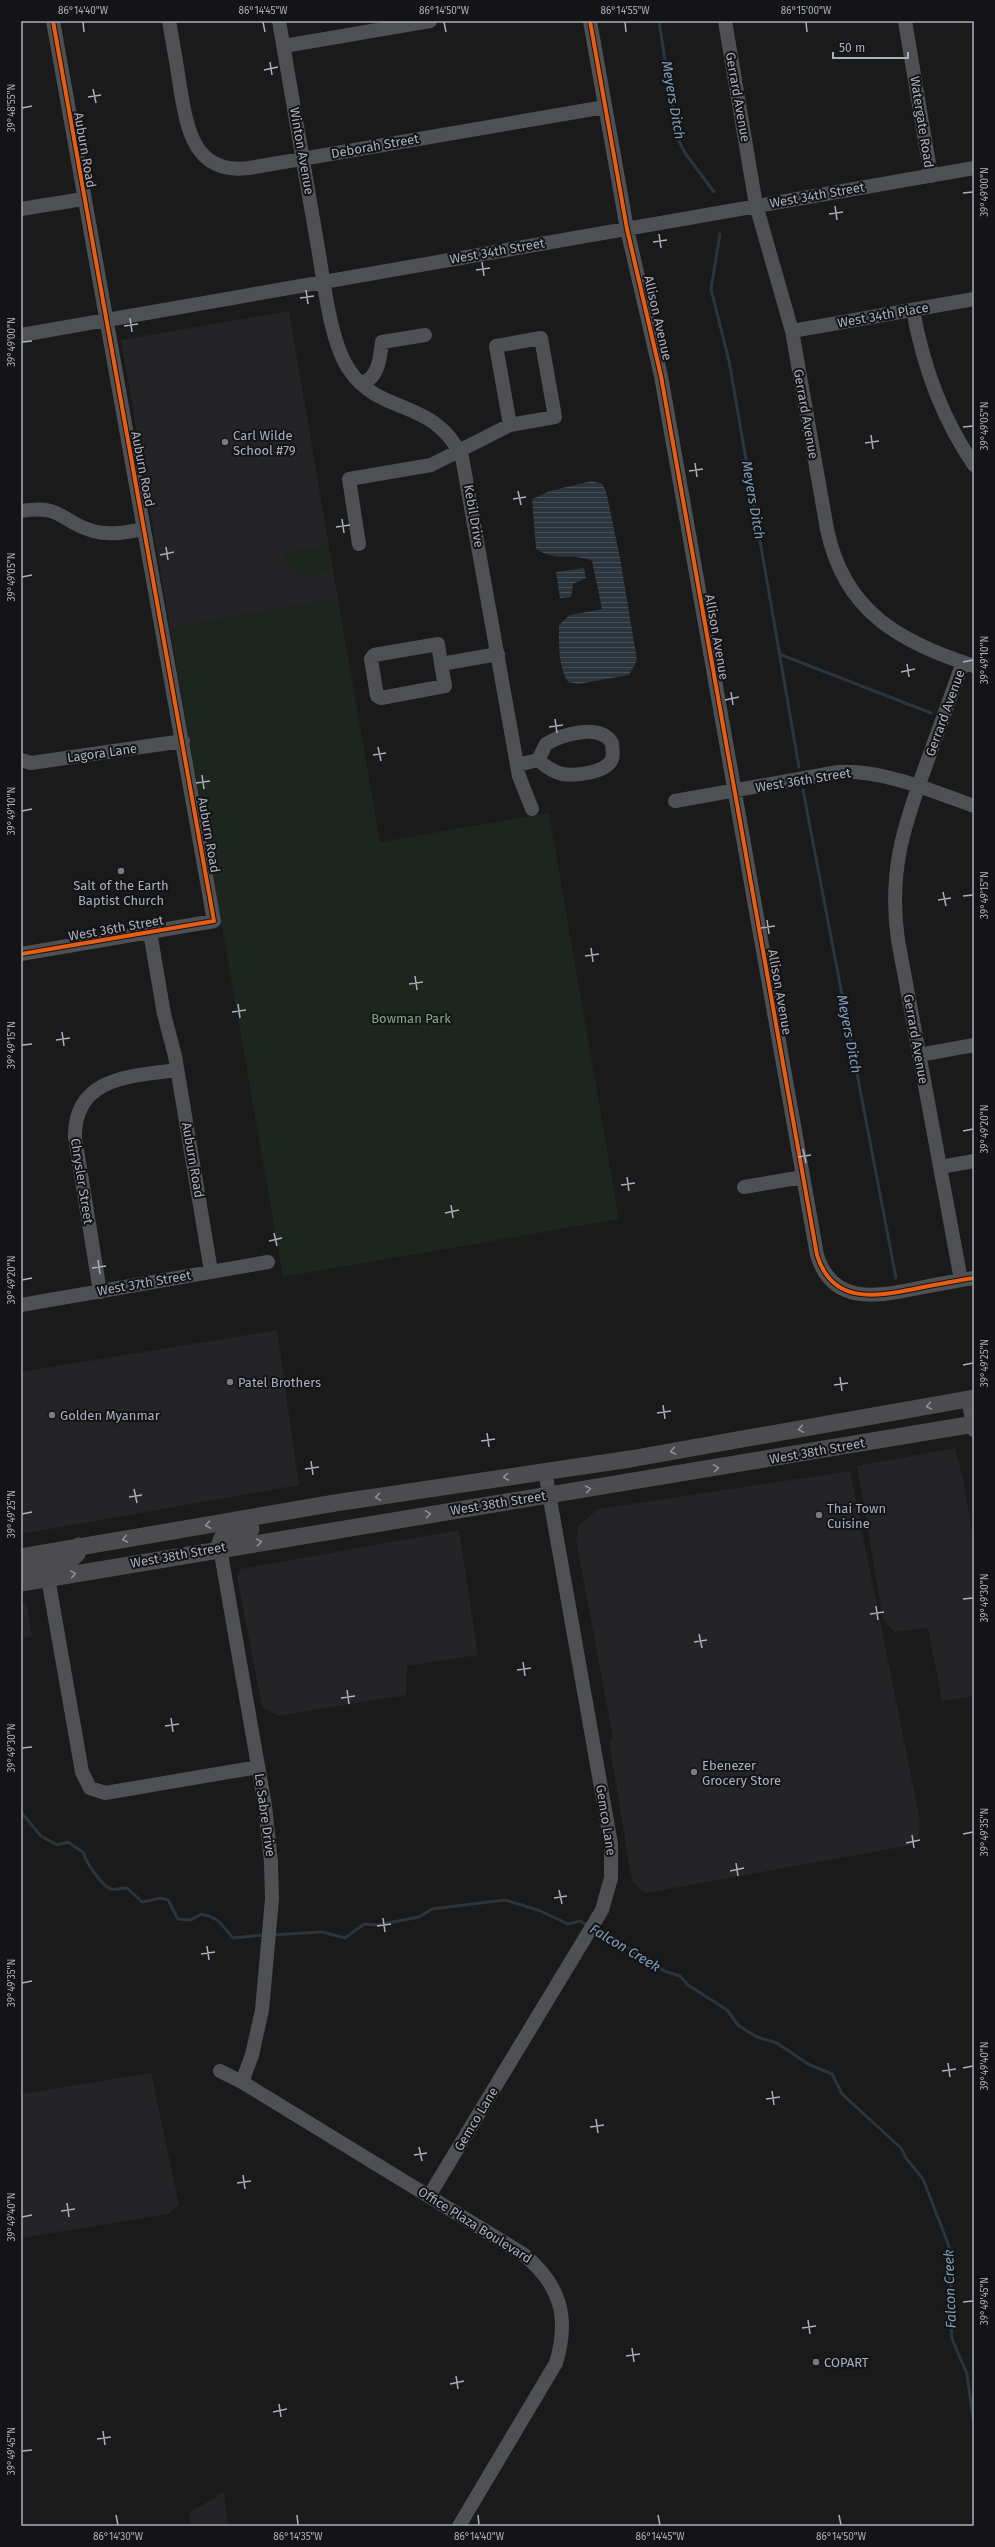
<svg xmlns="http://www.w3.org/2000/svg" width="995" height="2547" viewBox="0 0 995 2547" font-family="'Fira Sans',sans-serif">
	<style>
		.built { fill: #242427 }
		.green { fill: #1d251f }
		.water { fill: url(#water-rules) }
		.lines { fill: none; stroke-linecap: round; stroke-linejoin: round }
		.stream { stroke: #2b353e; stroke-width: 3 }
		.minor { stroke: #4e5054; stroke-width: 14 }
		.major { stroke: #4c4c4f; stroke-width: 17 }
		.cycleway-casing { stroke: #141417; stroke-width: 6 }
		.cycleway { stroke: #e95d12; stroke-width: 4 }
		.oneway { stroke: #8e919b }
		.ticks { fill: none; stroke: #aaafbc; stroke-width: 1.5 }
		.poi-dot { fill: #787b84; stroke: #141417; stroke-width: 1.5 }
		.labels { text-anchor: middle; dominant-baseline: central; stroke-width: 4; stroke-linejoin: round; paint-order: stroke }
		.street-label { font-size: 13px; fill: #aaafbc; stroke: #141417 }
		.poi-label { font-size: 13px; fill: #aaafbc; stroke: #141417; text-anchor: start }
		.park-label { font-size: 13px; fill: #80a983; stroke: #141417 }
		.water-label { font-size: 14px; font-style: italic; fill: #7f9dba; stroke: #141417 }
		.neatline { fill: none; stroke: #aaafbc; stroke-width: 1.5 }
		.ticks-label { font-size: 10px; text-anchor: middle; fill: #aaafbc }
	</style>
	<defs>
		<pattern id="water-rules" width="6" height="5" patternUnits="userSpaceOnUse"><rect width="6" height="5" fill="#2b353e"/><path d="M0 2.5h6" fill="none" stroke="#475058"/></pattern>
	</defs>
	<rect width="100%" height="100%" fill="#1a1a1b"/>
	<!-- built -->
	<path class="built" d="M289,311L338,599L170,628L121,340Z
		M277,1330L299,1485L21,1534V1372Z
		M955,1448L963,1479L974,1543V1696L942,1701L928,1628L894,1632L883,1619L857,1466Z
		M850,1471L920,1821L919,1835L912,1845L646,1893L633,1883L630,1869L609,1742L613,1738L576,1540L578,1526L598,1509Z
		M459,1530L478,1655L407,1666L406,1695L278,1716L262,1706L237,1577L240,1569Z
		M21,1604H27L32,1636L21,1639Z
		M151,2073L179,2205L168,2214L21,2238V2094Z
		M224,2492L228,2526H187L190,2525L189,2513Z"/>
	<!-- green -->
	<path class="green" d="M329,545L332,563L330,569L318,571V577L306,578L305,574L297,575L286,563L284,552Z
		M338,599L380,842L549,813L619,1219L283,1277L170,628Z"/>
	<!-- water -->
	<path class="water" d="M592,481L602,484L606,491L620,558L637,660L629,675L578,684L568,682C558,665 559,644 559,625L570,615L602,609L592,561C573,552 558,563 536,549L532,499L550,491Z
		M584,568L586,578L573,584L571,597L560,598L556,572Z"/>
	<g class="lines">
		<!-- stream -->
		<path class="stream" d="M659,21L677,137L685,153L714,192
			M720,234L711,289L729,361L799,767
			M779,654L931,713
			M803,790L896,1278
			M21,1812L41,1836L57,1845L68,1842L84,1853C84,1860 103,1887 111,1889C116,1890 123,1888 127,1888L142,1902L161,1898L168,1900L178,1919L191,1920L201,1914C222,1919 219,1923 233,1938L264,1935
			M595,1930L613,1937L639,1956L649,1959L664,1971L680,1976L688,1985L727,2010L739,2026L757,2037L777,2043L808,2064L832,2074L842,2094L901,2148L906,2158L923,2179L949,2246L948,2270L952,2292L950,2303L952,2339L967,2374L974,2425
			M272,1935L322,1932L345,1938L364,1924L378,1925L419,1917L432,1909L505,1900L538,1910L568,1924L580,1921L589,1926"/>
		<!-- minor -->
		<path class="minor" d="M169,21C173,43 177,65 180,87C187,129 194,175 249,168L605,107
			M279,21C292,97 305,172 318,248C324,282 330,343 350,371C381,416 434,398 462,457L519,776L532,809
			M590,21L627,229L661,376L817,1255C832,1304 874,1297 914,1289C934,1285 954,1281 974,1278
			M725,21L756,205L792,331L827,529C844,612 900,642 974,666
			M905,21L931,176
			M284,46L430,21
			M21,209L83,199
			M913,310C923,366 941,417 974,465
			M792,331L974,299
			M21,335L974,168
			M541,338L555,417L510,425L496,346Z
			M360,383C379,380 380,357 382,342L425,335
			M21,511C63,504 60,522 93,531C111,536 126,532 144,529
			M359,544L349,479L431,465L510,425
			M441,664L438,644L374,655L371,659L377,696L381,698L445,686L441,664L498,654
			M21,760L31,763L183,741
			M517,765L538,760C545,766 553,772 562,774C576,776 606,773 612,759C614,754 612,748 612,743C600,723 563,734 546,744L538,760
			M675,801L838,772C881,769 933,791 974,806
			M150,932L164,1014L175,1056L211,1271
			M21,954L214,921C161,620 104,321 53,21
			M919,1055L974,1045
			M940,1167L974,1161
			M744,1187L803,1177
			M961,1280L898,940C888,872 904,825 927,762C939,729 951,695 963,662
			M100,1292L75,1137C74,1076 133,1076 177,1070
			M21,1305L268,1262
			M968,1399L974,1430
			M220,1548L265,1806L271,1862L272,1899L262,2010L252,2055L242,2082
			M48,1578L82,1772L90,1788L105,1793L258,1767
			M220,2071L242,2082L523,2254C560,2284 570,2317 556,2363L459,2526
			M429,2196L602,1910L611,1878V1844L545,1471"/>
		<!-- major -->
		<path class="major" d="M220,1548C219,1530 238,1531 251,1529
			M21,1557L335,1503L630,1459L974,1398
			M21,1571L71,1559L77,1554L79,1546
			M21,1583L974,1424"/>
		<!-- cycleway casing -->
		<g class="cycleway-casing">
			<path id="cycleway" d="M590,21L627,229L661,376L817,1255C832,1304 874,1297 914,1289C934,1285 954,1281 974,1278
				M21,954L214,921C161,620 104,321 53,21"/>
		</g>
		<!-- cycleway -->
		<use href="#cycleway" class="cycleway"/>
	</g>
	<!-- one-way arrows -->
	<defs><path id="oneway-chevron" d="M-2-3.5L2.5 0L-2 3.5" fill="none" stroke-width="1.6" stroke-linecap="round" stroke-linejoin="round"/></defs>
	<g class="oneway">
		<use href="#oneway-chevron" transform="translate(929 1406) rotate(170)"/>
		<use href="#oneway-chevron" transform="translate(801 1429) rotate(170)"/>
		<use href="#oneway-chevron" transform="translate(673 1451) rotate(170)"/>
		<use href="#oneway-chevron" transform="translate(716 1468) rotate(-9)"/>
		<use href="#oneway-chevron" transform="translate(506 1477) rotate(171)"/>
		<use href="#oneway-chevron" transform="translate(588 1489) rotate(-9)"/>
		<use href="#oneway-chevron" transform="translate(378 1497) rotate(171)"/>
		<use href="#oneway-chevron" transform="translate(428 1514) rotate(-9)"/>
		<use href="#oneway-chevron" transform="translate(208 1525) rotate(170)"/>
		<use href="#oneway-chevron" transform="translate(125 1539) rotate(170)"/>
		<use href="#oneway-chevron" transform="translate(259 1542) rotate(-9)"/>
		<use href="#oneway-chevron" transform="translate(73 1574) rotate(-10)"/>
	</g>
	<!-- ticks -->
	<path class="ticks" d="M83,22L84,32M263,22L265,32M444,22L446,32M625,22L626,32M806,22L807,32M270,62L272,75M264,70L278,67M93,89L96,103M88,97L101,95M22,108L32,106M963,193L973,192M835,206L837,220M829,214L843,212M659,234L661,248M653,242L667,240M482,262L484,276M476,270L490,268M306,290L308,304M300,298L314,296M130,318L132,332M124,326L138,324M22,342L32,341M963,427L973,426M871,435L873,449M865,443L879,441M695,463L697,477M689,471L703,469M518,491L521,505M513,499L526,497M342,519L344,533M336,527L350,525M166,547L168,560M160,555L174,552M22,577L32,575M963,662L973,660M907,664L909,677M901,672L915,669M731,692L733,705M725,700L739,697M555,719L557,733M549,727L563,725M378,747L381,761M373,755L386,753M202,775L204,789M196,783L210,781M22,811L32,809M943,892L946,906M963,896L973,895M938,900L951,898M767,920L769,934M761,928L775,926M591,948L593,962M585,956L599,954M415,976L417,990M409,984L423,982M238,1004L240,1018M232,1012L246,1010M62,1032L64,1046M56,1040L70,1038M22,1045L32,1044M963,1131L973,1129M803,1149L806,1163M798,1157L811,1155M627,1177L629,1191M621,1185L635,1183M451,1205L453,1218M445,1213L459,1210M274,1233L277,1246M269,1241L282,1238M98,1260L100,1274M92,1268L106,1266M22,1280L32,1278M963,1365L973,1363M840,1377L842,1391M834,1385L848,1383M663,1405L665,1419M657,1413L671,1411M487,1433L489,1447M481,1441L495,1439M311,1461L313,1475M305,1469L319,1467M134,1489L137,1503M129,1497L142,1495M22,1514L32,1512M963,1599L973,1598M876,1606L878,1620M870,1614L884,1612M699,1634L702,1648M694,1642L707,1640M523,1662L525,1676M517,1670L531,1668M347,1690L349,1704M341,1698L355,1696M171,1718L173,1732M165,1726L179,1724M22,1748L32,1747M963,1834L973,1832M912,1835L914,1848M906,1843L920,1840M736,1863L738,1876M730,1871L744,1868M559,1890L562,1904M554,1898L567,1896M383,1918L385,1932M377,1926L391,1924M207,1946L209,1960M201,1954L215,1952M22,1983L32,1981M948,2063L950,2077M963,2068L973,2066M942,2071L956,2069M772,2091L774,2105M766,2099L780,2097M596,2119L598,2133M590,2127L604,2125M419,2147L422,2161M414,2155L427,2153M243,2175L245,2189M237,2183L251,2181M67,2203L69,2217M61,2211L75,2209M22,2217L32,2215M963,2302L973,2301M808,2320L810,2334M802,2328L816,2326M632,2348L634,2362M626,2356L640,2354M456,2376L458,2389M450,2384L464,2381M279,2404L281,2417M273,2412L287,2409M103,2431L105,2445M97,2439L111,2437M22,2451L32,2450M116,2515L118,2525M297,2515L298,2525M478,2515L479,2525M658,2515L660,2525M839,2515L841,2525"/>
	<!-- markers -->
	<g class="poi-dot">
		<circle cx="225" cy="442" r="4"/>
		<circle cx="121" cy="871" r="4"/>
		<circle cx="230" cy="1382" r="4"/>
		<circle cx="52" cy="1415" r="4"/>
		<circle cx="819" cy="1515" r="4"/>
		<circle cx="694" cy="1772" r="4"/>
		<circle cx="816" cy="2362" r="4"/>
	</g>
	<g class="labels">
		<!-- street labels -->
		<g class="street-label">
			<text transform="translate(738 97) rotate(80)">Gerrard Avenue</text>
			<text transform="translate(922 122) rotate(81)">Watergate Road</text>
			<text transform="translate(375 146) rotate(-10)">Deborah Street</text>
			<text transform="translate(85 150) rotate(80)">Auburn Road</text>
			<text transform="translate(302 151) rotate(80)">Winton Avenue</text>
			<text transform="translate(817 195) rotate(-10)">West 34th Street</text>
			<text transform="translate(497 251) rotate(-10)">West 34th Street</text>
			<text transform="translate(883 315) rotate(-10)">West 34th Place</text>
			<text transform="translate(658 318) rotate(77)">Allison Avenue</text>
			<text transform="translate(806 414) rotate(80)">Gerrard Avenue</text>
			<text transform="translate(143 469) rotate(79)">Auburn Road</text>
			<text transform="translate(474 516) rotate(80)">Kebil Drive</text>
			<text transform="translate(717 637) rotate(80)">Allison Avenue</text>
			<text transform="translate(945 713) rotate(-70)">Gerrard Avenue</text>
			<text transform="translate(102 753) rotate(-8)">Lagora Lane</text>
			<text transform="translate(803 780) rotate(-9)">West 36th Street</text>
			<text transform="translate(209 835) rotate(80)">Auburn Road</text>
			<text transform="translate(116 928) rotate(-10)">West 36th Street</text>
			<text transform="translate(780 992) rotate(80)">Allison Avenue</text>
			<text transform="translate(916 1039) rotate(80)">Gerrard Avenue</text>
			<text transform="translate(193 1160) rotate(80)">Auburn Road</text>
			<text transform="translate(82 1181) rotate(81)">Chrysler Street</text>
			<text transform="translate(144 1283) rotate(-10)">West 37th Street</text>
			<text transform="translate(817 1451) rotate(-10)">West 38th Street</text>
			<text transform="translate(498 1503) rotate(-9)">West 38th Street</text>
			<text transform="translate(178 1555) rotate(-10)">West 38th Street</text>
			<text transform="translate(265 1815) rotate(82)">Le Sabre Drive</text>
			<text transform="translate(606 1820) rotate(81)">Gemco Lane</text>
			<text transform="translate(476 2119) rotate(-59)">Gemco Lane</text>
			<text transform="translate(475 2225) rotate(32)">Office Plaza Boulevard</text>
		</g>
		<!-- poi labels -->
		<g class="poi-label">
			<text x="233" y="435">Carl Wilde<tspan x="233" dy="15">School #79</tspan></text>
			<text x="121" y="885" text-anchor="middle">Salt of the Earth<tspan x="121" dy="15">Baptist Church</tspan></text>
			<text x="238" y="1382">Patel Brothers</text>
			<text x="60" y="1415">Golden Myanmar</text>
			<text x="827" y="1508">Thai Town<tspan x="827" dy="15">Cuisine</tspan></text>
			<text x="702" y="1765">Ebenezer<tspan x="702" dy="15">Grocery Store</tspan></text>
			<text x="824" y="2362">COPART</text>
		</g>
		<!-- park labels -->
		<g class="park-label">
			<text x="411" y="1018">Bowman Park</text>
		</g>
		<!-- water labels -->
		<g class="water-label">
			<text transform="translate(673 100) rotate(80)">Meyers Ditch</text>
			<text transform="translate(753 500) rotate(80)">Meyers Ditch</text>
			<text transform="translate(849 1034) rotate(79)">Meyers Ditch</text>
			<text transform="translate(625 1948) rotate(31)">Falcon Creek</text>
			<text transform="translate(950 2289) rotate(-92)">Falcon Creek</text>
		</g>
	</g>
	<!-- border -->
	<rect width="995" height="2547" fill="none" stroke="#141417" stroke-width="44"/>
	<!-- scale -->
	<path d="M833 52v6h75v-6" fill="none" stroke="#aaafbc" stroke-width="2"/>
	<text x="839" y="52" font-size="12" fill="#aaafbc" stroke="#141417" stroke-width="3" paint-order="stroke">50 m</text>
	<rect x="22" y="22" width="951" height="2503" class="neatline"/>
	<g class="ticks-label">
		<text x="83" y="14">86°14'40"W</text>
		<text x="263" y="14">86°14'45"W</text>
		<text x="444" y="14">86°14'50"W</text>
		<text x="625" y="14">86°14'55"W</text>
		<text x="806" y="14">86°15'00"W</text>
		<text transform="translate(11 108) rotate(-90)" y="4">39°48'55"N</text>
		<text transform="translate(984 192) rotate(-90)" y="4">39°49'00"N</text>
		<text transform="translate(11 342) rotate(-90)" y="4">39°49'00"N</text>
		<text transform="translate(984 426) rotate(-90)" y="4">39°49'05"N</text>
		<text transform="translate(11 577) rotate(-90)" y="4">39°49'05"N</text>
		<text transform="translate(984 660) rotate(-90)" y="4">39°49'10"N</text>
		<text transform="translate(11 811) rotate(-90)" y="4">39°49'10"N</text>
		<text transform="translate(984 895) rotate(-90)" y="4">39°49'15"N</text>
		<text transform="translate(11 1045) rotate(-90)" y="4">39°49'15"N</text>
		<text transform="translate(984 1129) rotate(-90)" y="4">39°49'20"N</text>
		<text transform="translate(11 1280) rotate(-90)" y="4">39°49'20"N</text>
		<text transform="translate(984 1363) rotate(-90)" y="4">39°49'25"N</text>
		<text transform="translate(11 1514) rotate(-90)" y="4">39°49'25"N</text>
		<text transform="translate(984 1598) rotate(-90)" y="4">39°49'30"N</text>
		<text transform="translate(11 1748) rotate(-90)" y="4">39°49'30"N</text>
		<text transform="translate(984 1832) rotate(-90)" y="4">39°49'35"N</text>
		<text transform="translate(11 1983) rotate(-90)" y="4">39°49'35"N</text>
		<text transform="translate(984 2066) rotate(-90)" y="4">39°49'40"N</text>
		<text transform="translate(11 2217) rotate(-90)" y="4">39°49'40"N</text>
		<text transform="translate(984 2301) rotate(-90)" y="4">39°49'45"N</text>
		<text transform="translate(11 2451) rotate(-90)" y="4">39°49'45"N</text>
		<text x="118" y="2540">86°14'30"W</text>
		<text x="298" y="2540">86°14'35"W</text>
		<text x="479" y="2540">86°14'40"W</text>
		<text x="660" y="2540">86°14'45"W</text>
		<text x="841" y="2540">86°14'50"W</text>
	</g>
</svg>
